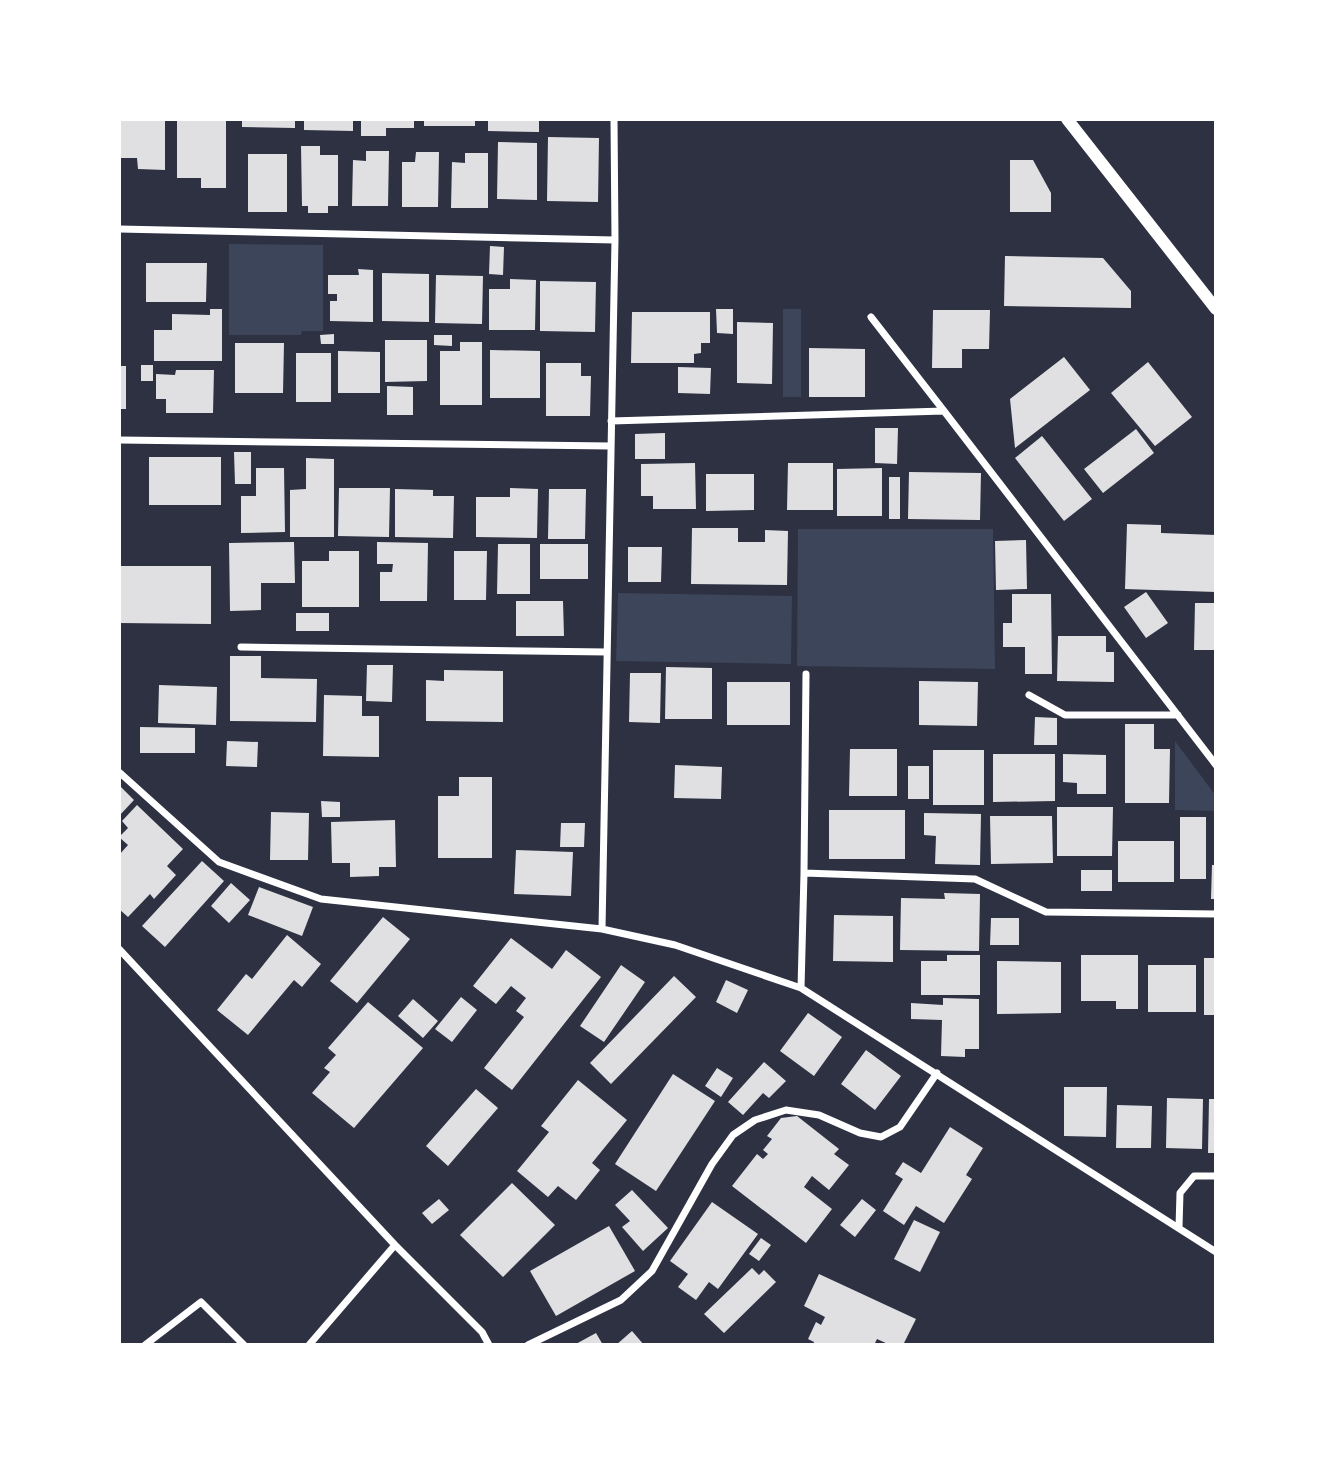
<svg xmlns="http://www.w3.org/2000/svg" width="1335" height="1464" viewBox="0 0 1335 1464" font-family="'Public Sans',sans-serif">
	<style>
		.green { fill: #3c4559 }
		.building { fill: #e0e0e3 }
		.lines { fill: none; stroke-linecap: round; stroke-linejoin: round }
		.minor { stroke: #fff; stroke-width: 7 }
		.tertiary { stroke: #fff; stroke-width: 12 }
	</style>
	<rect width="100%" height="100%" fill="#2d3142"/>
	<!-- green -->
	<path class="green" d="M229,244L323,245V331H302L301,335H229Z
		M801,309V397H783V309Z
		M798,529H993L995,669L797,666Z
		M618,593L792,596L791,664L616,661Z
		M1175,741L1216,796V811L1175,810Z"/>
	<!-- building -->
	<path class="building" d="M119,119H165V170L138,169L137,158H119Z
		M177,119H226V188H201V178H177Z
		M242,119H295V128L242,127Z
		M304,119H353V131L304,130Z
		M361,119H414V128H386V136H361Z
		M424,119H475V126H424Z
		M488,119H539V132L488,131Z
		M548,137L599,138L598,202L547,201Z
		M498,142L537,143V200L497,199Z
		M301,146H320V155H338V206H328V213H308V206H302Z
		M366,151H389L388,206H352L353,160L366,161Z
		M416,152H439L438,207H402V162H415Z
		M465,153H488V208H451L452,162L465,163Z
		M248,154H287V212H248Z
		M1010,160H1033L1051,193V212H1010Z
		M490,246L504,247L503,275L489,274Z
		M1005,256L1103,258L1131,291V308L1004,306Z
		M146,263H207L206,302H146Z
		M358,269L373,270V322L330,321V301H337V294H328V275H359Z
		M382,273L429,274V322L382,321Z
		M436,275L483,276L482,324L435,323Z
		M510,279L536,280L535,330H489V289H510Z
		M540,281L596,282L595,332L540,331Z
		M210,309H222V361H154V330H172V314L210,315Z
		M716,309H733V334L717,333Z
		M933,310H990L989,349H962V368H932Z
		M632,312H710V343H701V353L694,354V363H631Z
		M737,322L773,323L772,384L737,383Z
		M334,334V344H321L320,335Z
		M434,335H452V346L434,345Z
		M385,340H427V381L385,382Z
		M460,342H482V405H440V351H460Z
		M235,343H284L283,393H235Z
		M809,348L865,349V397H809Z
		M490,350L540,351V398H490Z
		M338,351L380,352V393H338Z
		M296,353H331V402H296Z
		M1064,357L1090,390L1015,448L1010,399Z
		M1148,362L1192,417L1155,446L1111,393Z
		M546,363H581V376H591L590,416H546Z
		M141,365H153V381H141Z
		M119,366H126V409H119Z
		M678,367L711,368L710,394L678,393Z
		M176,370H214L213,413H166V399H156V374L175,375Z
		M387,386L413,387V415H387Z
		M875,428H898L897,464L875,463Z
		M1136,429L1154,453L1103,493L1084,469Z
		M665,433V459H635V434Z
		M1042,436L1092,499L1064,521L1015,458Z
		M234,452H251V484H235Z
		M149,457H221V505H149Z
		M306,458L334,459V537H290V490L306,489Z
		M695,463L696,509H653V496H641V464Z
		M788,463H833V510H787Z
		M256,468H284L285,532L241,533V496H256Z
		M882,468V516H837V469Z
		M909,472L981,473L980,520L908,519Z
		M706,474H754V510L706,511Z
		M889,477H900V519H889Z
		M339,488H390L389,537L338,536Z
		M510,488L538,489L537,538L476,537V497H510Z
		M395,489L433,490V496H454L453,538L395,537Z
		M549,489H586L585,539H548Z
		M1127,524L1161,525V533L1216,535V592L1125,589Z
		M692,528H738V542H765V530L788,531L787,585L691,584Z
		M1026,540L1027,589L996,590L995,541Z
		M294,542L295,583H261V610L230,611L229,543Z
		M377,542L428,543L427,601H380V572H392L393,564H377Z
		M498,544H530V594H497Z
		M540,544H588V579H540Z
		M628,547H662L661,582H628Z
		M329,551H359V607H302V561H329Z
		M454,551H487L486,600H454Z
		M119,566H211V624L119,623Z
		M1146,592L1168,623L1146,638L1124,607Z
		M1012,594H1051L1052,674H1025V647H1003V623H1012Z
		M516,601H563L564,636H516Z
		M1195,603H1216V650H1194Z
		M296,613H329V631H296Z
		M1058,636H1106V652H1114V682L1057,681Z
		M230,656H261V678L317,679L316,722L230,721Z
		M367,665H393L392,702L366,701Z
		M666,667L712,668V719H665Z
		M444,670L503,671V722L426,721V680L444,681Z
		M630,673H661L660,723L629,722Z
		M919,681L978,682L977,726L919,725Z
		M727,682H790V725H727Z
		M159,685L217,687L216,725L158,723Z
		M324,695L362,696V716H379V757L323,756Z
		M1035,717L1057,718V745H1034Z
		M1125,724H1154V749H1170L1169,803H1125Z
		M140,727L195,728V753H140Z
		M227,741L258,742L257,767L226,766Z
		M850,749H897V796H849Z
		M933,750H984V805H933Z
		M993,754H1055V801L993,802Z
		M1063,754L1106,755V794H1077V783L1063,782Z
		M675,765L722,767L721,799L674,798Z
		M908,766H929V799H908Z
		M459,777H492V858H438V796H459Z
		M119,785L134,800L119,816Z
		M321,801L340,802V817H322Z
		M137,805L183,849L167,866L176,875L154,899L150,894L128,917L119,909V855L128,845L119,837L128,828L122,821Z
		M1057,807H1113L1112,856H1057Z
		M829,810H905V859H829Z
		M271,812L309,813L308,860H270Z
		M924,813L981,814L980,865L935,864L936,836L924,835Z
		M990,816H1052L1053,863L991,864Z
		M1180,817H1206V879H1180Z
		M395,820L396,867H379V876L350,877V863H332L331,822Z
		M561,823H585L584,847H560Z
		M1118,841H1174V882H1118Z
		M516,850L573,852L571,896L514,894Z
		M202,861L224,881L165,947L142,926Z
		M1212,865H1216V899H1211Z
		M1081,870H1112V891H1081Z
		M231,883L250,900L229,923L211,906Z
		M259,887L313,907L302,936L248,915Z
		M944,893L980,894L979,951L900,950L901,898L945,899Z
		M834,915L893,916V962L833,961Z
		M383,917L410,939L357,1003L330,981Z
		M991,918H1019V945H990Z
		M287,935L321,964L302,987L294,980L248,1035L217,1010L246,974L252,979Z
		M511,938L552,969L566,950L601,977L512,1090L484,1068L524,1017L516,1011L526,998L511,986L496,1004L473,986Z
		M947,955H980V995H921V961H947Z
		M1081,955H1138V1009H1116V1001H1081Z
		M1204,958H1216V1015H1204Z
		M997,961L1061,962V1013L997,1014Z
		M621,965L645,982L604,1042L580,1026Z
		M1148,965H1196V1012H1148Z
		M674,976L696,997L611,1084L590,1063Z
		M726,980L748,990L737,1013L716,1002Z
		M461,997L477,1010L452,1042L435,1029Z
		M943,998L979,999V1049H965V1057L941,1056L942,1020L911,1019V1003L943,1005Z
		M413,999L438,1021L423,1038L398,1016Z
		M368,1002L423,1048L354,1128L312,1093L330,1072L324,1068L336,1055L328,1048Z
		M808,1013L842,1037L814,1076L780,1051Z
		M866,1050L901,1076L875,1110L841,1084Z
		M764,1062L786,1081L769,1098L763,1093L743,1115L728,1102Z
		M717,1068L733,1078L721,1097L705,1086Z
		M673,1074L715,1101L656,1191L615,1164Z
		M578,1080L627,1120L592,1163L600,1170L576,1200L558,1186L548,1197L517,1171L549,1132L541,1126Z
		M1064,1087H1107L1106,1137L1064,1136Z
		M476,1089L498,1108L448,1166L426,1146Z
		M1167,1098L1203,1099L1202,1149L1166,1148Z
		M1209,1099H1216V1153H1208Z
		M1117,1105L1152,1106L1151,1148H1116Z
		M797,1116L839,1149L834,1154L849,1165L829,1190L812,1176L804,1187L832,1209L806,1243L732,1186L757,1154L763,1159L768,1154L763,1150L772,1139L767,1136L781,1118Z
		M950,1127L983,1148L966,1175L972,1179L944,1223L916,1206L904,1225L883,1211L903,1179L895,1174L903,1162L921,1173Z
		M512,1183L555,1225L503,1277L460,1235Z
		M632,1190L668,1228L643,1251L622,1227L630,1221L615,1205Z
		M439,1199L449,1210L432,1224L422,1213Z
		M862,1199L876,1210L855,1237L840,1225Z
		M712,1202L758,1234L718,1289L709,1282L696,1300L678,1287L688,1274L670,1261Z
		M914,1220L940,1232L920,1272L894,1259Z
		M609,1226L635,1271L556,1316L530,1271Z
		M761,1238L771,1245L759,1261L749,1254Z
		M752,1268L759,1275L764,1270L776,1282L724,1333L704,1314Z
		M819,1274L916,1319L903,1345H890L877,1339L874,1345H813L814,1342L808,1339L816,1322L821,1325L825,1317L804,1306Z
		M632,1331L644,1345H616Z
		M596,1333L603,1345H574Z"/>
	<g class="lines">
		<!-- minor -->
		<path class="minor" d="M119,229L615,240
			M871,317L944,411
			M611,421L944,411L1216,765
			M119,440L611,446
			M241,647L607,652
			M1029,695L1065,715H1178
			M119,772L219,862L321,899L602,929L675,945L801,988L1216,1252
			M804,873L806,674
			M602,929L615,240L614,119
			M119,949L395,1245L482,1332L489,1345
			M801,988L804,873L975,879L1046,912L1216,914
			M1179,1227L1180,1193L1194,1176H1216
			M145,1345L201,1302L244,1345
			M309,1345L395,1245
			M528,1345L621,1300L652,1271L712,1164L733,1135L755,1120L786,1110L819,1115L860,1133L881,1137L900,1127L937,1073"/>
		<!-- tertiary -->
		<path class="tertiary" d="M1067,119L1216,309"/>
	</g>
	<!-- border -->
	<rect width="1335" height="1464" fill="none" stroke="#ffffff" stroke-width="242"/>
</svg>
